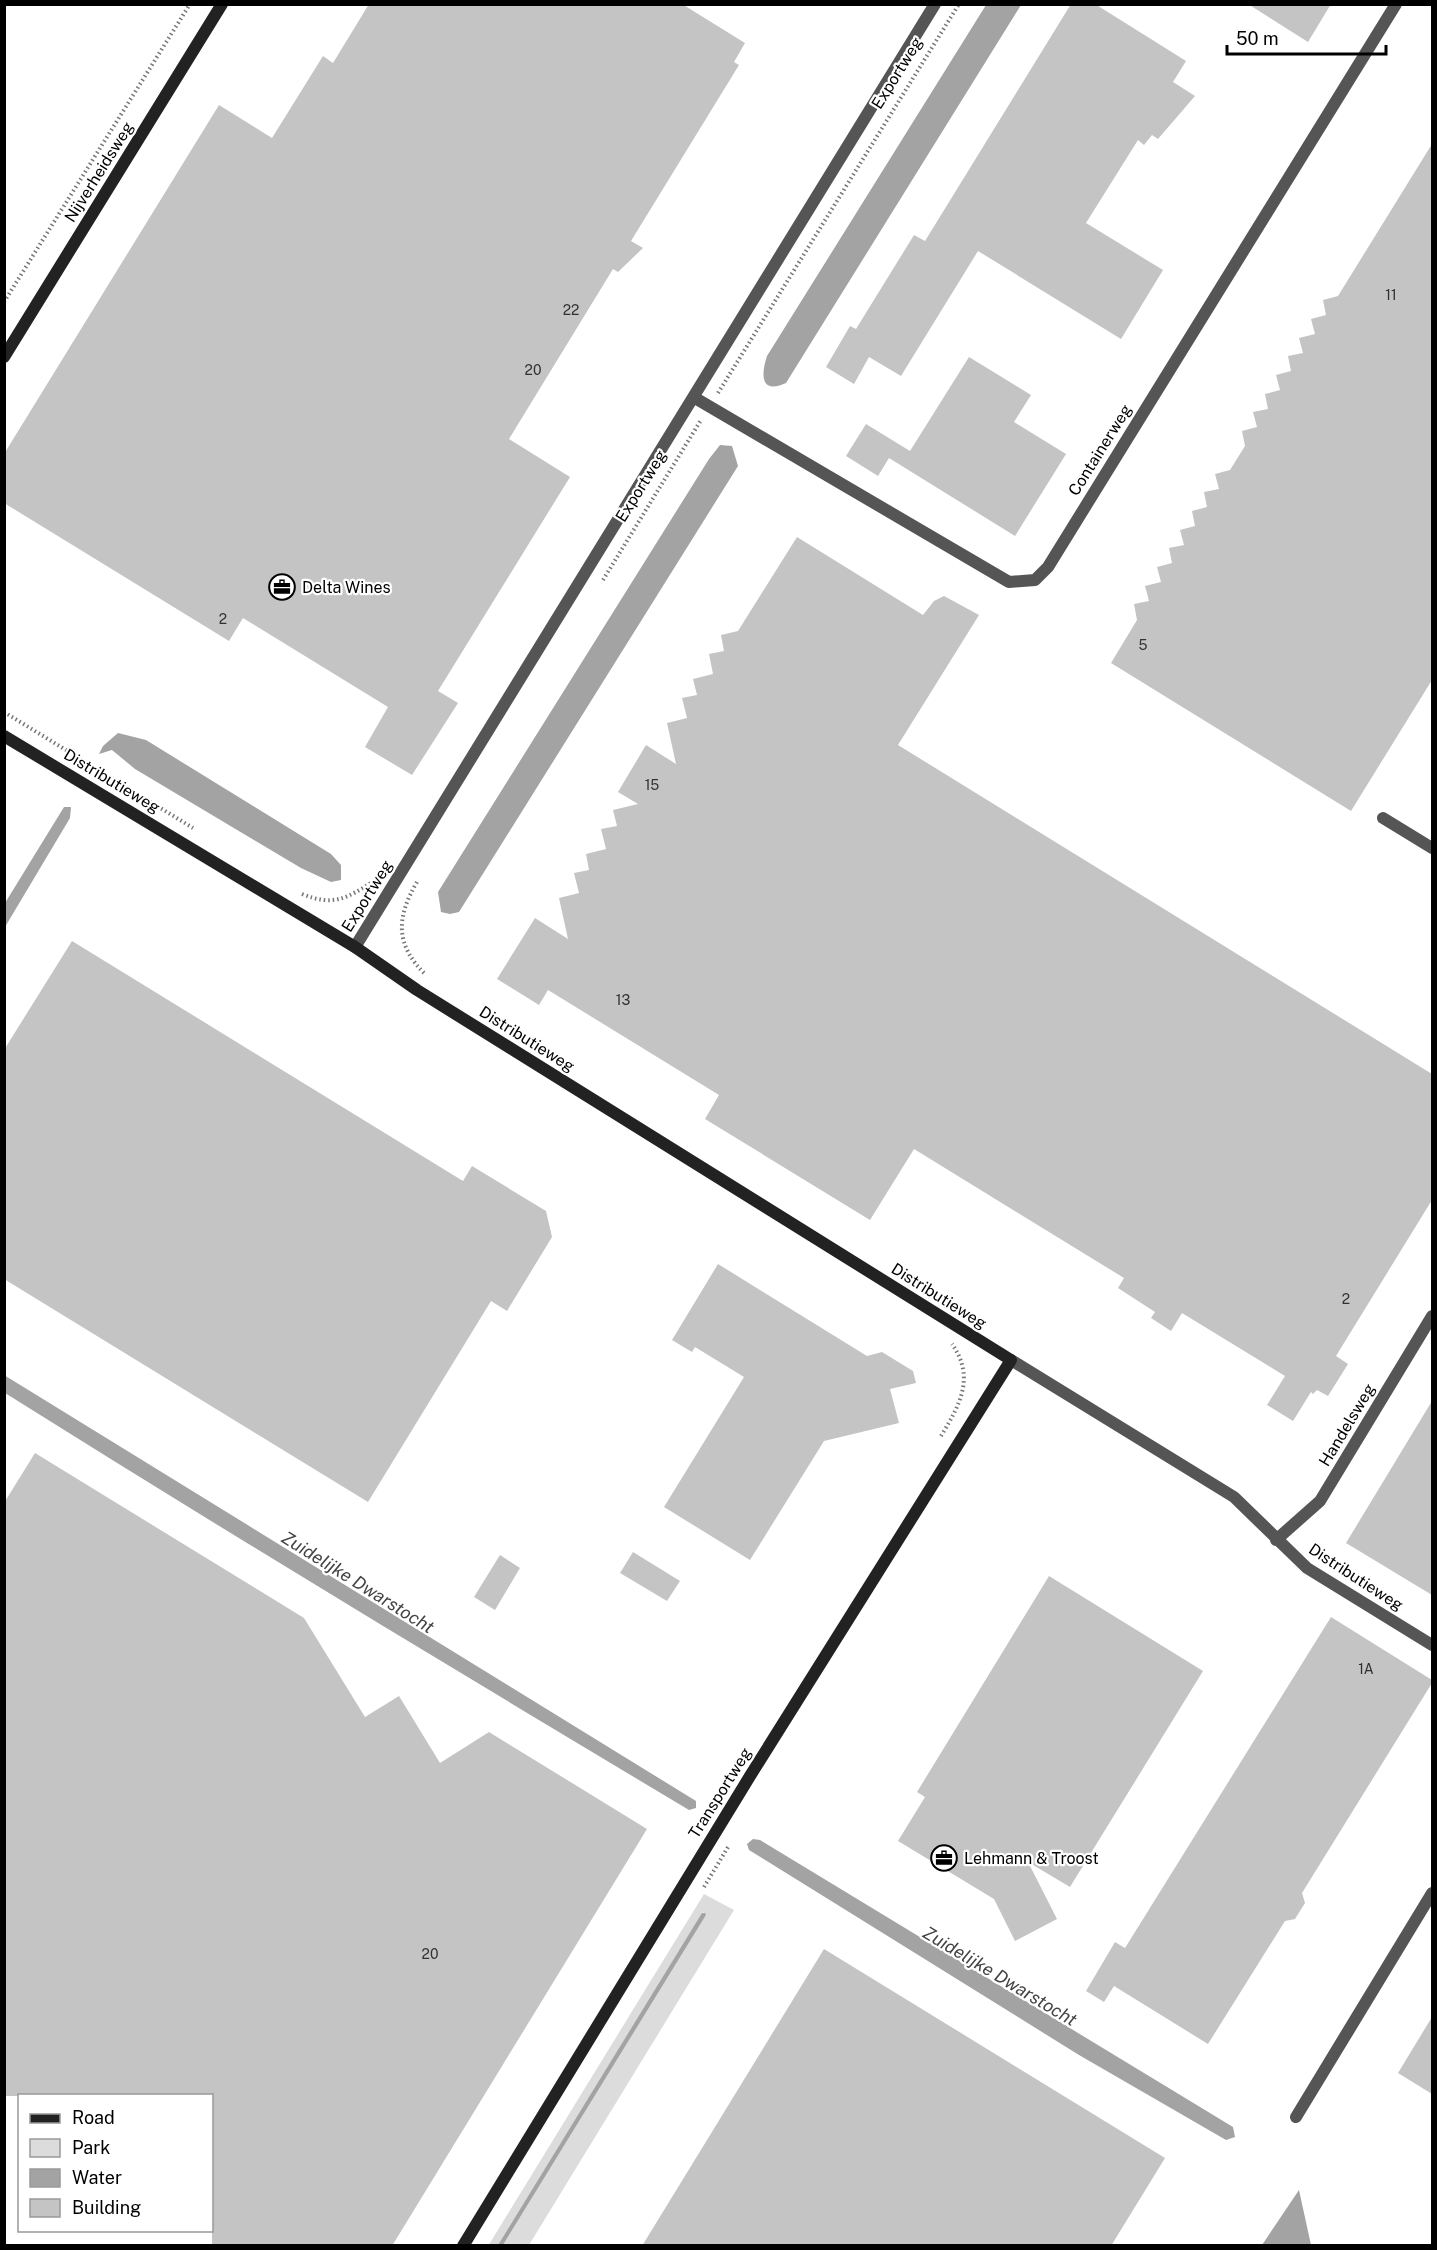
<svg xmlns="http://www.w3.org/2000/svg" width="1437" height="2250" viewBox="0 0 1437 2250" font-family="'Public Sans',sans-serif">
	<style>
		.green { fill: #dcdcdc }
		.water { fill: #a3a3a3 }
		.building { fill: #c4c4c4 }
		.lines { fill: none; stroke-linecap: round; stroke-linejoin: round }
		.path { stroke: #777; stroke-width: 4; stroke-dasharray: 1.5 3; stroke-linecap: butt }
		.street { stroke: #555; stroke-width: 12 }
		.secondary { stroke: #222; stroke-width: 12 }
		.labels { text-anchor: middle; dominant-baseline: central; stroke-width: 4.5; stroke-linejoin: round; paint-order: stroke }
		.number-label { font-size: 14px; fill: #313131 }
		.street-label { font-size: 16px; fill: #000; stroke: #fff }
		.poi-label { font-size: 16px; fill: #000; stroke: #fff; text-anchor: start }
		.water-label { font-size: 18px; font-style: italic; fill: #444; stroke: #fff }
	</style>
	<rect width="100%" height="100%" fill="#fff"/>
	<!-- green -->
	<path class="green" d="M704,1894L734,1910L529,2245H503L706,1915L703,1912L498,2245L488,2246Z"/>
	<!-- water -->
	<path class="water" d="M986,5H1021L786,383C760,395 761,374 767,356Z
		M720,445L732,446L738,466L459,912L450,914L441,912L438,892L709,459Z
		M118,733L146,740L331,854L341,865V880L331,882L301,868L135,769L112,750L99,754L103,746Z
		M64,807H71L70,818L5,927V903Z
		M4,1375L696,1801V1808L689,1810C460,1673 231,1535 5,1393Z
		M753,1839L760,1840L1233,2127L1235,2137L1226,2140L1079,2055L749,1850L747,1844Z
		M702,1913H705L706,1915L503,2245H498Z
		M1299,2190L1311,2245H1262Z"/>
	<!-- building -->
	<path class="building" d="M369,4H682L745,43L734,62L739,65L631,241L643,248L618,272L613,269L509,439L570,477L438,691L458,703L412,775L365,747L388,707L243,618L229,641L4,503V454L219,105L272,138L323,56L333,63Z
		M1071,4H1095L1186,61L1173,82L1195,96L1158,139L1152,135L1144,145L1138,140L1086,223L1163,270L1121,339L978,251L901,376L869,357L854,384L826,367L850,326L856,329L914,235L925,241Z
		M1248,4H1331L1308,42Z
		M1432,144V680L1351,811L1111,663L1137,620L1134,604L1149,601L1145,586L1161,582L1157,567L1172,563L1169,548L1184,545L1180,530L1195,526L1192,511L1207,507L1204,492L1219,489L1215,474L1230,470L1245,446L1242,431L1257,427L1253,412L1268,409L1265,394L1280,390L1276,375L1291,371L1288,356L1303,353L1299,338L1315,334L1311,319L1326,315L1323,300L1338,296Z
		M969,357L1031,395L1014,422L1066,454L1015,536L889,458L878,476L846,456L866,424L910,451Z
		M797,537L923,615L934,601L944,596L979,615L898,745L1432,1074V1200L1336,1356L1348,1364L1328,1396L1317,1390L1313,1394L1311,1392L1293,1421L1267,1405L1285,1376L1182,1313L1171,1331L1151,1318L1155,1312L1118,1288L1124,1278L914,1149L870,1220L705,1119L719,1095L548,990L539,1005L497,979L535,918L568,939L559,898L579,893L574,873L589,870L586,854L606,849L601,829L617,826L613,810L638,804L618,792L646,745L676,764L667,723L687,718L682,698L697,695L693,679L713,674L709,654L724,651L721,635L738,631Z
		M72,941L463,1181L472,1166L546,1211L552,1237L507,1311L491,1301L368,1502L4,1279V1050Z
		M718,1264L867,1356L882,1352L913,1371L916,1383L890,1389L899,1423L824,1441L750,1560L664,1507L744,1377L695,1347L692,1352L672,1340Z
		M1432,1401V1595L1346,1543Z
		M35,1453L304,1618L365,1717L399,1696L440,1763L489,1732L647,1829L392,2246H212V2096H4V1503Z
		M633,1552L680,1581L667,1601L620,1573Z
		M500,1555L520,1568L495,1610L474,1597Z
		M1049,1576L1203,1671L1070,1887L1028,1862L1057,1919L1015,1941L994,1899L898,1841L925,1797L917,1792Z
		M1331,1617L1432,1680V1683L1302,1893L1305,1903L1295,1919L1285,1921L1208,2044L1114,1986L1104,2002L1086,1991L1115,1942L1125,1948Z
		M824,1949L1165,2158L1111,2246H642Z
		M1432,2017V2094L1398,2073Z"/>
	<g class="lines">
		<!-- path -->
		<path class="path" d="M4,302L190,4
			M718,393L959,4
			M603,580L701,420
			M4,712L193,828
			M417,882C396,918 395,945 426,975
			M302,894C334,907 347,898 374,881L378,883
			M941,1436C959,1406 976,1378 952,1344
			M704,1887L728,1847"/>
		<!-- street -->
		<path class="street" d="M695,398L1009,582L1035,580L1048,567L1396,4
			M1383,818L1432,848
			M355,947L935,4
			M1011,1360L1234,1497L1307,1568L1432,1645
			M1276,1540L1320,1501L1432,1316
			M1296,2117L1432,1893"/>
		<!-- secondary -->
		<path class="secondary" d="M4,357L222,4
			M4,736L355,947L417,990L1011,1360L750,1776L463,2246"/>
	</g>
	<!-- icons -->
	<defs>
		<g id="office-ring" transform="scale(1.35)"><circle r="9.5" fill="#fff" stroke="#000" stroke-width="1.5"/><path d="M-6-3h4V-5.5h4V-3h4V5H-6ZM-1-4.5V-3h2v-1.5ZM-6 0V1H6V0Z" fill="#000"/></g>
	</defs>
	<g fill-rule="evenodd">
		<use href="#office-ring" x="282" y="587"/>
		<use href="#office-ring" x="944" y="1858"/>
	</g>
	<g class="labels">
		<!-- number labels -->
		<g class="number-label">
			<text x="1391" y="295">11</text>
			<text x="571" y="310">22</text>
			<text x="533" y="370">20</text>
			<text x="223" y="619">2</text>
			<text x="1143" y="645">5</text>
			<text x="652" y="785">15</text>
			<text x="623" y="1000">13</text>
			<text x="1346" y="1299">2</text>
			<text x="1366" y="1669">1A</text>
			<text x="430" y="1954">20</text>
		</g>
		<!-- street labels -->
		<g class="street-label">
			<text transform="translate(897 73) rotate(-58)">Exportweg</text>
			<text transform="translate(99 172) rotate(-58)">Nijverheidsweg</text>
			<text transform="translate(1100 450) rotate(-58)">Containerweg</text>
			<text transform="translate(641 486) rotate(-58)">Exportweg</text>
			<text transform="translate(112 781) rotate(31)">Distributieweg</text>
			<text transform="translate(367 896) rotate(-58)">Exportweg</text>
			<text transform="translate(527 1039) rotate(32)">Distributieweg</text>
			<text transform="translate(939 1296) rotate(32)">Distributieweg</text>
			<text transform="translate(1347 1425) rotate(-59)">Handelsweg</text>
			<text transform="translate(1356 1577) rotate(33)">Distributieweg</text>
			<text transform="translate(720 1793) rotate(-58)">Transportweg</text>
		</g>
		<!-- poi labels -->
		<g class="poi-label">
			<text x="302" y="587">Delta Wines</text>
			<text x="964" y="1858">Lehmann &amp; Troost</text>
		</g>
		<!-- water labels -->
		<g class="water-label">
			<text transform="translate(358 1582) rotate(32)">Zuidelijke Dwarstocht</text>
			<text transform="translate(1000 1976) rotate(31)">Zuidelijke Dwarstocht</text>
		</g>
	</g>
	<!-- border -->
	<rect width="1437" height="2250" fill="none" stroke="#000000" stroke-width="12"/>
	<!-- legend -->
	<rect x="18" y="2094" width="195" height="138" fill="#ffffff" stroke="#999999" stroke-width="1.5"/>
	<rect x="30" y="2114" width="30" height="9" fill="#222222" stroke="#999999" stroke-width="1.5"/>
	<text x="72" y="2124" font-size="18" fill="#000000">Road</text>
	<rect x="30" y="2139" width="30" height="18" fill="#dcdcdc" stroke="#999999" stroke-width="1.5"/>
	<text x="72" y="2154" font-size="18" fill="#000000">Park</text>
	<rect x="30" y="2169" width="30" height="18" fill="#a3a3a3" stroke="#999999" stroke-width="1.5"/>
	<text x="72" y="2184" font-size="18" fill="#000000">Water</text>
	<rect x="30" y="2199" width="30" height="18" fill="#c4c4c4" stroke="#999999" stroke-width="1.5"/>
	<text x="72" y="2214" font-size="18" fill="#000000">Building</text>
	<!-- scale -->
	<path d="M1227 45v9h159v-9" fill="none" stroke="#000000" stroke-width="3"/>
	<text x="1236" y="45" font-size="18" fill="#000000" stroke="#ffffff" stroke-width="4.5" paint-order="stroke">50 m</text>
</svg>
